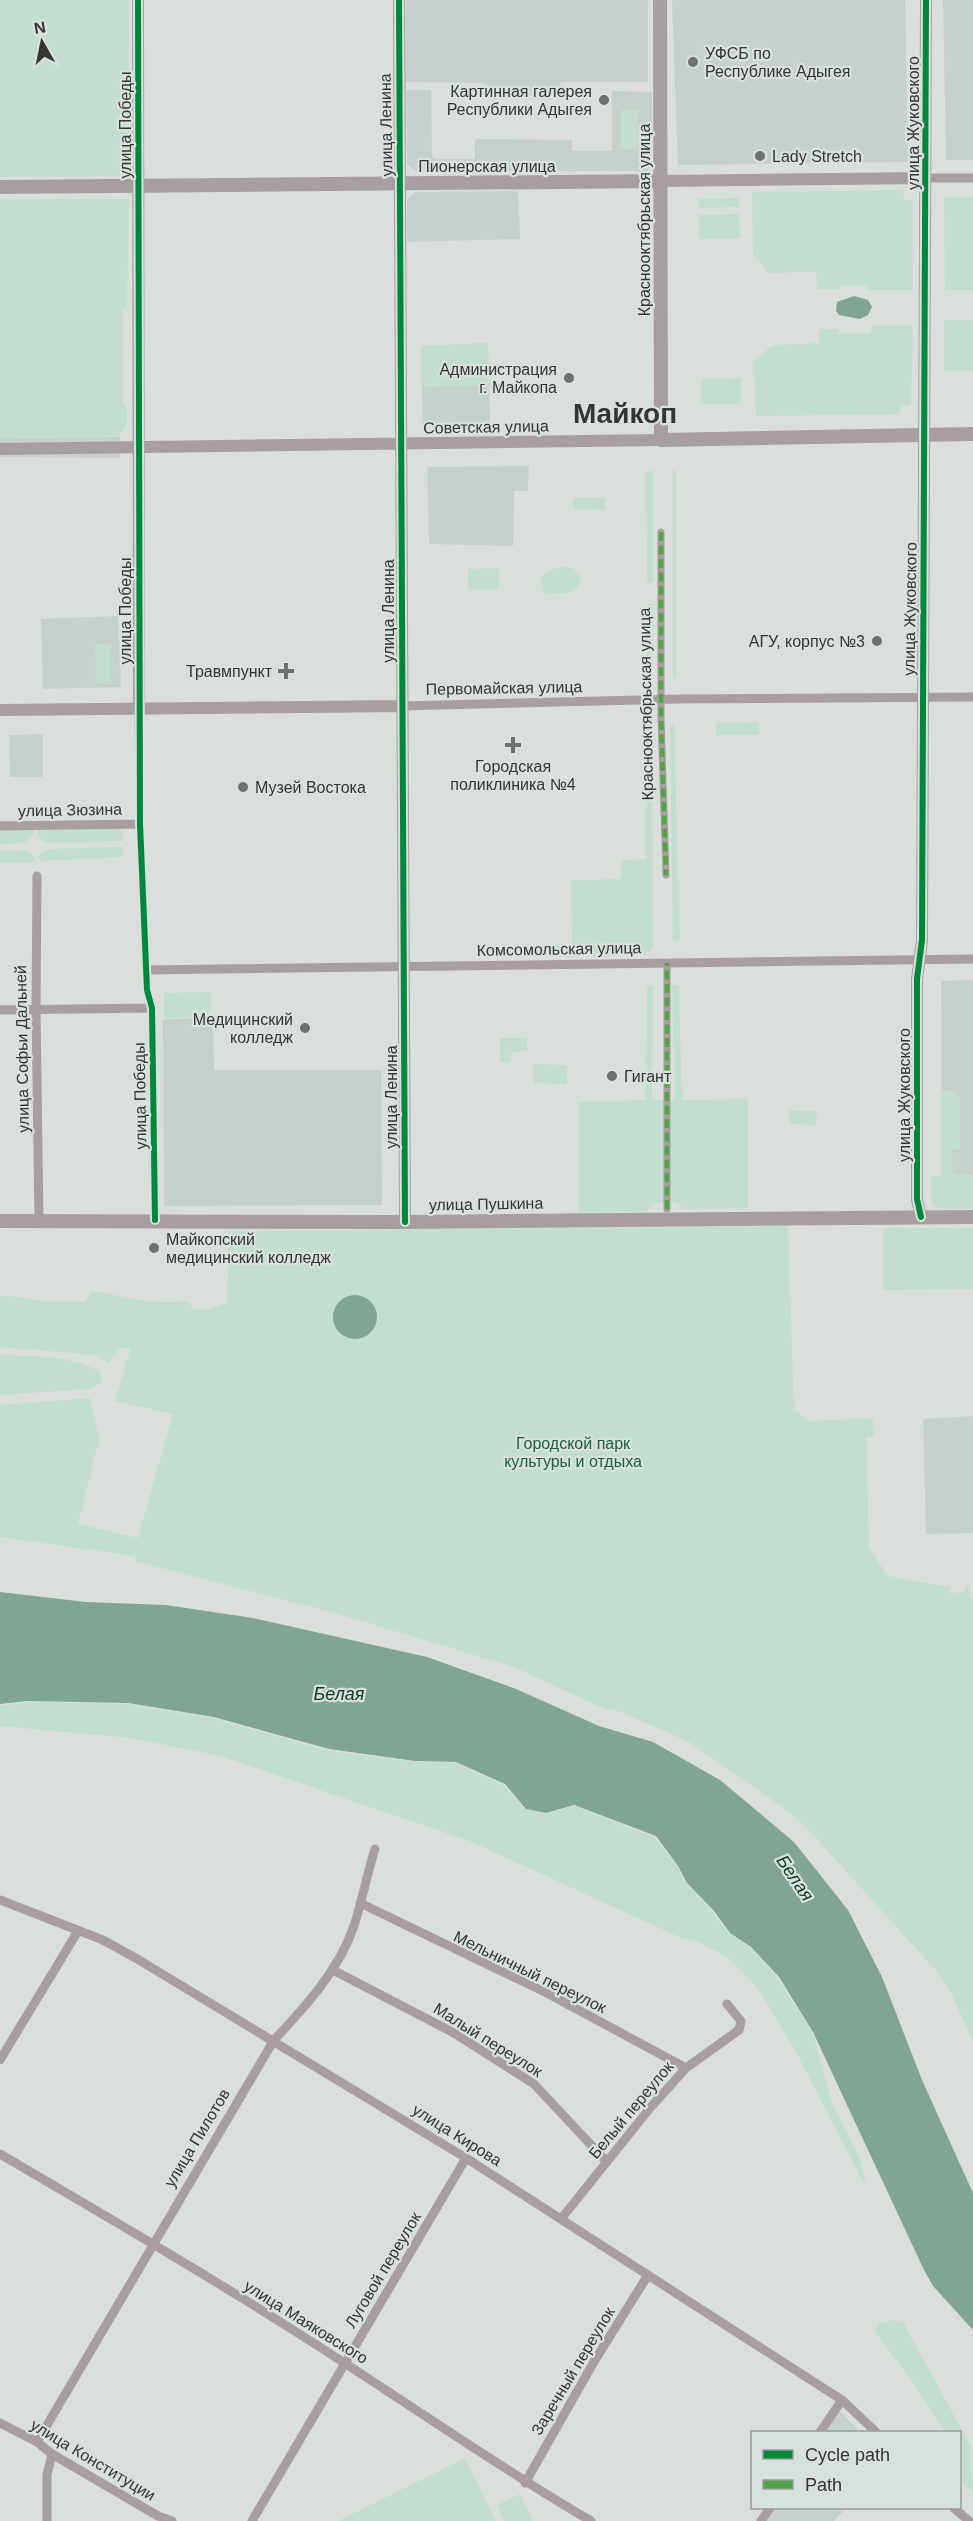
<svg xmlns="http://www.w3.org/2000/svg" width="973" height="2521" viewBox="0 0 973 2521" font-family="Arial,sans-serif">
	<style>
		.built { fill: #c7d1cb }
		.green { fill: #c1decf }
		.water { fill: #80a693 }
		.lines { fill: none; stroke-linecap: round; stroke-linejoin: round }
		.pedestrian { stroke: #a89ea0; stroke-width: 7 }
		.minor { stroke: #a89ea0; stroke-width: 9 }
		.tertiary { stroke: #a89ea0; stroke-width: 12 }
		.secondary { stroke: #a79ea0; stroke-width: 14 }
		.quiet { stroke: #52a544; stroke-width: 4.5; stroke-dasharray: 9 4.5; stroke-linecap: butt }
		.cycleway-casing { stroke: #d8e1dc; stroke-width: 10 }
		.cycleway { stroke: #00873e; stroke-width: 6 }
		.poi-dot { fill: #6d716f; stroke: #d8e1dc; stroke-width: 2 }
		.labels { text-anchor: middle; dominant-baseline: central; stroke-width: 4.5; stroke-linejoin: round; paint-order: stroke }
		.poi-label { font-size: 16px; fill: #333634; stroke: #d8e1dc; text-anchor: start }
		.street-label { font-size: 16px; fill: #333634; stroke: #d8e1dc }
		.park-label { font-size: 16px; fill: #1d5d42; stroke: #d8e1dc }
		.water-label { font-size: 18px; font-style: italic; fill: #0c3a27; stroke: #d8e1dc }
		.town-label { font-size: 28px; font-weight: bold; fill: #333634; stroke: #d8e1dc }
	</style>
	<rect width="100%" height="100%" fill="#dadfdc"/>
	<!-- built -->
	<path class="built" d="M406,0H648V82H562L551,95L503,96V86H488L483,83L405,82Z
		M672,0H905L908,162L678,165Z
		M943,0H973V160H946Z
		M406,90H431L432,155L435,159H475V139L572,140V151H612V91L652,92V157L648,171H415L407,164Z
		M518,191L520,239L407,242V199L415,192Z
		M488,343L490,423L423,424L421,346Z
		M120,437V458L0,457V438Z
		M529,466L528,491H514L513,546L429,544L427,467Z
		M118,616L121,687L43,689L41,619Z
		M43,734V777H10L9,735Z
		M973,980V1199L942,1200L941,981Z
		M213,1018L214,1070H381L382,1205L164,1206L163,1019Z
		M973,1416V1533L926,1534L923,1419Z
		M838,2409L860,2432H822Z
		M774,2508H846L834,2521H765Z"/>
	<!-- green -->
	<path class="green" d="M0,0H129V166L122,176L0,177Z
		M621,110H638V149H621Z
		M903,190L904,200H913V290H867L866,285H840V289H817L816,272L769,273L753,254L752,192Z
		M944,197H973V290H945Z
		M739,198V207L698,208V199Z
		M0,199H129L127,308L122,311V402L127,407V426L118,436L0,438Z
		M739,214L740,238L699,239L698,215Z
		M944,320H973V370L944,371Z
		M913,325L911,405L902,406L898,414L756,416L753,362L773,345L819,343V329H838L839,334L871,333V326Z
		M488,343L490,385L422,387L421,346Z
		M741,378V404H701V379Z
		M676,469V678H673V470Z
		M646,471H653V582L647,583Z
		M573,498H605V510L573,509Z
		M562,567L573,568L581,577L578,587L570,593L546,594L542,589V576L549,570Z
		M498,568L499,589H468V569Z
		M646,604H653V662H646Z
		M95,644H111V684H96Z
		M759,722V735H716V723Z
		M670,725H674L680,940L673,941Z
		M652,733L653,948L645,955L550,957V946L572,945L571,880L621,879V860L646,859V734Z
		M121,827L122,841L46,843L38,836V829Z
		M0,829H33V836L25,843L0,844Z
		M122,847L123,857L40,861L39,856L46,849Z
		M26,850L35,857V862L0,863V851Z
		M672,985H679L682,1100L748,1099V1208L683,1209L677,1202L654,1203L646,1212L578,1213V1102L646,1100L647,986H653L652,1100H675Z
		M210,992V1016L164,1018V993Z
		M500,1038H527V1051L511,1052V1062H500Z
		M534,1064L567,1065V1084L534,1083Z
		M941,1091H952L960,1096V1149L952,1150L953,1174L973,1175V1209L937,1208L931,1202L930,1177L941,1176Z
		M789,1110L817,1111L816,1125L789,1124Z
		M788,1226L794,1410L810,1421L873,1418L874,1437H866L869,1548L888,1576L950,1587V1593L965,1592V1586H969L970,1597L973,1599V2042L953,1997L938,1973L807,1828L785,1809L689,1742L619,1711L605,1709L514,1667L335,1613L135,1561L136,1551L134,1556L0,1537V1405L90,1398L99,1439L78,1524L138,1538L173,1414L115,1401L131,1348H120L108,1363L96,1355L0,1347V1295L46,1301L85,1302L92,1291C124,1296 155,1306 187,1301L194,1309L208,1310L227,1302L229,1231Z
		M883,1228H973V1289L883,1290Z
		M0,1355C32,1356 70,1355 99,1371L103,1383L88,1389L0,1395Z
		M29,1702L128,1704L212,1718L329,1751L415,1762L455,1763L502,1784L526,1810L546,1814L574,1806L654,1837L676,1865L686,1884L711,1910L729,1934L749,1946L777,1978L813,2033L831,2101L861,2161L866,2187L795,2050L759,1990L726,1956L694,1940L679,1937L472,1842L221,1756L131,1738L0,1726V1706Z
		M894,2320L903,2322L970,2445L973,2491L960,2482V2432H945L912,2381L874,2331L879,2323Z
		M465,2458L496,2521H338Z
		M520,2494L533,2521H504L497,2505Z"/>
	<!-- water -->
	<path class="water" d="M854,296L868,300L872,307L868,315L860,319L839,315L836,311L837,302Z
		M333 1317a22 22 0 1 1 44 0a22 22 0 1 1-44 0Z
		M0,1592L86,1602L166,1605L253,1618L427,1657L516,1689L599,1726L653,1742L720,1780L794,1842L848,1910L882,1977L922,2080L973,2193V2330L933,2286L924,2270L813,2032L779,1977L751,1947L730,1933L714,1911L687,1883L678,1866L656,1836L574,1805L546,1813L526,1809L505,1784L456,1762L415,1761L329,1749L214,1717L128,1703L27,1701L0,1704Z"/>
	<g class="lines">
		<!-- pedestrian -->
		<path class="pedestrian" d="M661,532V718L666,875
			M667,1209V963"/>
		<!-- minor -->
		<path class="minor" d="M926,178H973
			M401,706L677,699L973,697
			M139,708L140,824L147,990L152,1008L155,1220
			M0,826L140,824
			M37,876L36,1009L39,1222
			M146,970L973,959
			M0,1010L152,1008
			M0,1900L103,1940L139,1960L466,2158L842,2400L876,2432
			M360,1903L545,1992L686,2068
			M333,1970L454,2033L534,2084L607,2162
			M0,2060L78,1931
			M0,2154C116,2222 233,2290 346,2364C428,2417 507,2472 591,2521
			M561,2219L650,2108L686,2068L739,2030L741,2021L727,2004
			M0,2423L37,2442L52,2454L158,2516L172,2521
			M820,2432L842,2400
			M37,2442L274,2040C305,2007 339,1970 354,1926C362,1901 367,1874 375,1849
			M525,2483L595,2360L648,2275
			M954,2508L969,2521
			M47,2521V2475L52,2454
			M252,2521L466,2158
			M761,2521L770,2508"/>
		<!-- tertiary -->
		<path class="tertiary" d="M138,0L139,708
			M399,0L405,1222
			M661,181L926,178
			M0,449L661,440
			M0,710L401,706
			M921,1217L917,1199V979L922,940L926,0"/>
		<!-- secondary -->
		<path class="secondary" d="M660,0L661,440L973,434
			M0,187L661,181
			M0,1221L405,1222L973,1217"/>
		<!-- quiet -->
		<path class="quiet" d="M661,532V718L666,875
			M667,1209V963"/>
		<!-- cycleway casing -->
		<g class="cycleway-casing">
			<path id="cycleway" d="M138,0L140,824L147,990L152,1008L155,1220
				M399,0L405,1222
				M921,1217L917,1199V979L922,940L926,0"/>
		</g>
		<!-- cycleway -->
		<use href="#cycleway" class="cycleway"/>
	</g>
	<!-- markers -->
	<g class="poi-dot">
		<circle cx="693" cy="62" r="6"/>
		<circle cx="604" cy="100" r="6"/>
		<circle cx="760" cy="156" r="6"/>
		<circle cx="569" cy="378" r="6"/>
		<circle cx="877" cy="641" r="6"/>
		<path d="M283 662h6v6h6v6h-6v6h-6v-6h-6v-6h6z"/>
		<path d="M510 736h6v6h6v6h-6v6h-6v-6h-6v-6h6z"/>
		<circle cx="243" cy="787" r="6"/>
		<circle cx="305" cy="1028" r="6"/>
		<circle cx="612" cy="1076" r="6"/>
		<circle cx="154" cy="1248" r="6"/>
	</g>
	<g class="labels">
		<!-- poi labels -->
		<g class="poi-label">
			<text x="705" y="53">УФСБ по<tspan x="705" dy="18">Республике Адыгея</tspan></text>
			<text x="592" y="91" text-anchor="end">Картинная галерея<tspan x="592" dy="18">Республики Адыгея</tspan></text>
			<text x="772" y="156">Lady Stretch</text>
			<text x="557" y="369" text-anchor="end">Администрация<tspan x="557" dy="18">г. Майкопа</tspan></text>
			<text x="865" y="641" text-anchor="end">АГУ, корпус №3</text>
			<text x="272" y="671" text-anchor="end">Травмпункт</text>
			<text x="513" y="766" text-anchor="middle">Городская<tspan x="513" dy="18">поликлиника №4</tspan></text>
			<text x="255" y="787">Музей Востока</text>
			<text x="293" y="1019" text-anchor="end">Медицинский<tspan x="293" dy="18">колледж</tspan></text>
			<text x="624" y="1076">Гигант</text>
			<text x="166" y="1239">Майкопский<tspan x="166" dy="18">медицинский колледж</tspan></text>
		</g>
		<!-- street labels -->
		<g class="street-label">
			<text transform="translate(913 123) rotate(-90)">улица Жуковского</text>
			<text transform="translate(125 125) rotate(-90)">улица Победы</text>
			<text transform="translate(386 125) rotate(-91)">улица Ленина</text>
			<text x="487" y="166">Пионерская улица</text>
			<text transform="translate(644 220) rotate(-90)">Краснооктябрьская улица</text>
			<text transform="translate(486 427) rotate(-1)">Советская улица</text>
			<text transform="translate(910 609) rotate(-89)">улица Жуковского</text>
			<text transform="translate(125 611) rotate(-90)">улица Победы</text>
			<text transform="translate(388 611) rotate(-90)">улица Ленина</text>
			<text transform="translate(504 688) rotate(-1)">Первомайская улица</text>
			<text transform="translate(646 704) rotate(-91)">Краснооктябрьская улица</text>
			<text transform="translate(70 810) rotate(-1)">улица Зюзина</text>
			<text transform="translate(559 949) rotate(-1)">Комсомольская улица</text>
			<text transform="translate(22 1049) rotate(-91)">улица Софьи Дальней</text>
			<text transform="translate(904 1095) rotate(-90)">улица Жуковского</text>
			<text transform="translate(140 1096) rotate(-91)">улица Победы</text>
			<text transform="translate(391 1097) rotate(-90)">улица Ленина</text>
			<text transform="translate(486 1204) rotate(-1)">улица Пушкина</text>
			<text transform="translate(530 1972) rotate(26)">Мельничный переулок</text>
			<text transform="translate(488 2040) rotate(32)">Малый переулок</text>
			<text transform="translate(631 2110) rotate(-50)">Белый переулок</text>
			<text transform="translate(457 2135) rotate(32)">улица Кирова</text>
			<text transform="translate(197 2138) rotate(-59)">улица Пилотов</text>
			<text transform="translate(383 2270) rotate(-59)">Луговой переулок</text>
			<text transform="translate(306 2322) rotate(32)">улица Маяковского</text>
			<text transform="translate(573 2371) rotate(-59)">Заречный переулок</text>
			<text transform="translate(93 2460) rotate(31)">улица Конституции</text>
		</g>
		<!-- park labels -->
		<g class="park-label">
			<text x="573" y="1443">Городской парк<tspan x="573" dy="18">культуры и отдыха</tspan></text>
		</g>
		<!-- water labels -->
		<g class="water-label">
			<text x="339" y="1694">Белая</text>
			<text transform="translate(795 1878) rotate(56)">Белая</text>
		</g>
		<!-- town labels -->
		<g class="town-label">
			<text x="625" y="413">Майкоп</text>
		</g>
	</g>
	<!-- legend -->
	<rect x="751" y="2431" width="210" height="78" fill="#d8e1dc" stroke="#969d99" stroke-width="1.5"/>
	<rect x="763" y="2450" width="30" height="9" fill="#00873e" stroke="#969d99" stroke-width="1.5"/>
	<text x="805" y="2461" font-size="18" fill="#333634">Cycle path</text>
	<rect x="763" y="2480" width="30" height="9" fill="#52a544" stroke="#969d99" stroke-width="1.5"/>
	<text x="805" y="2491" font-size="18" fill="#333634">Path</text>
	<!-- north arrow -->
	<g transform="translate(42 42) rotate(351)" stroke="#d8e1dc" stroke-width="4.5" paint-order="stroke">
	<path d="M0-4.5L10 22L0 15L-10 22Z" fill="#333634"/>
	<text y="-9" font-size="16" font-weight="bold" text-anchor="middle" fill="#333634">N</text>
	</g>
</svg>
